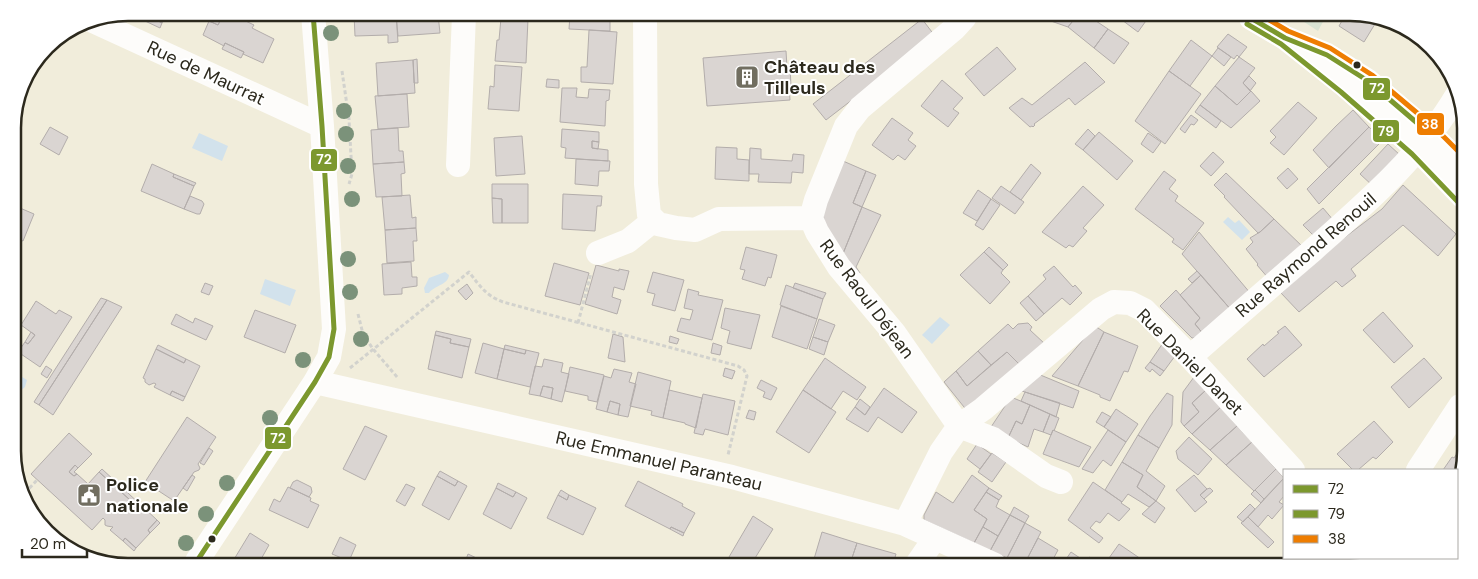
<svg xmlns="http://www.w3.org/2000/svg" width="1478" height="579" viewBox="0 0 1478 579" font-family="'DM Sans',sans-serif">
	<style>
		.green { fill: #d9e3d2 }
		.water { fill: #d2e2ec }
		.building { fill: #dad5d2; stroke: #b3adab }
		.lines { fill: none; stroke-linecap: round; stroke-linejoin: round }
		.path { stroke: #d2d2cd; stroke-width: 3; stroke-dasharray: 4 2.5; stroke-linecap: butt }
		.minor { stroke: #fdfcfa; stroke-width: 24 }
		.bus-1-casing { stroke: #fff; stroke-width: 9 }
		.bus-2-casing { stroke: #fff; stroke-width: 9 }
		.bus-3-casing { stroke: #fff; stroke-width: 9 }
		.bus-1 { stroke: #7c982e; stroke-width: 5 }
		.bus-2 { stroke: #7c982e; stroke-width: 5 }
		.bus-3 { stroke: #ee7d01; stroke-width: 5 }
		.tree { fill: #7b927a }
		.bus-dot { fill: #2c291d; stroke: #fff; stroke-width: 2 }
		.labels { text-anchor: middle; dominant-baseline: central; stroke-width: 4; stroke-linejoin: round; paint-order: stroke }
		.poi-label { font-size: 18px; font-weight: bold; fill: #2c291d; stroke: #fff; text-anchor: start }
		.street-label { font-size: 18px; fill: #2c291d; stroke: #fff }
		.rim { fill: none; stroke: #2c291d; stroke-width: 2.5 }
		.line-badge { stroke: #fff; stroke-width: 2 }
		.badge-label { font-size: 14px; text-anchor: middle; font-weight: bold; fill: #fff }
	</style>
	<rect width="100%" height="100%" fill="#f1eddb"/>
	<!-- green -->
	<path class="green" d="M1298,18H1325L1318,31Z"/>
	<!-- water -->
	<path class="water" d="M199,133L228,146L222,161L192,148Z
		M1228,217L1235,223L1239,220L1250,232L1242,240L1223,222Z
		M445,272L449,275C448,285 435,285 429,293H425L424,288L429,278Z
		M265,279L296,290L290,306L260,294Z
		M940,317L950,325L932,344L922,335Z
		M14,372L27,380L25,387L19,392L14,389Z"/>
	<!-- building -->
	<path class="building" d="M149,13H167L162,23L147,15Z
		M212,13H224L218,25L209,21Z
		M224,13H229L254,25L252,28L274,39L263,63L243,54L244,52L225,43L224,46L203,35L209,21L218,25Z
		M354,14H396L398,42L388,43V35L355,36Z
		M396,14H438L440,33L398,36Z
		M147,15L162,23L160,28L145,21Z
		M570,15H605V20H610V31L569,29Z
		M1048,17H1076L1068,27L1048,20Z
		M1076,17H1090L1108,29L1094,48L1068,27Z
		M1118,17L1148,18L1138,32Z
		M501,18L528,19L526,63L495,61L497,40H499Z
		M922,19L935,36L826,120L813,104Z
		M1343,19H1378L1364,42L1339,26Z
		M1108,29L1129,43L1114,64L1094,48Z
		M589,30L617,32L613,84L581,82V67H587Z
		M1228,34L1247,47L1239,57L1237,55L1234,59L1217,47Z
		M1191,40L1212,56L1190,86L1169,71Z
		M225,43L244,52L241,58L222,49Z
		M997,47L1016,69L984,96L965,74Z
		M1218,48L1231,57L1224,66L1212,56Z
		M786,51L787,67H790L791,86H789L790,100L707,106L703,58Z
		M42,55L28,84L23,82L24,77Z
		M1239,57L1255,68L1243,83L1251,91L1237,105L1215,86Z
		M417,59L418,83H414L413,60Z
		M413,60L415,93L378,96L376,63Z
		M1085,62L1105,82L1075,105L1069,98L1034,124L1035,125L1033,127L1032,126L1030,127L1009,108L1022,98L1032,105Z
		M495,65L522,67L519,111L488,109L490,86L494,87Z
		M1169,71L1201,94L1165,144L1135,121Z
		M1249,76L1256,83L1250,91L1243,83Z
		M547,79L559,80V88L546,87Z
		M942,80L963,98L953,109L959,113L948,127L921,106Z
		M1215,86L1237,105L1251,91L1260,101L1231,128L1200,105Z
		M562,88H577L576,97L588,98L589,89L610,90L609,100L606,101L605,126L560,122Z
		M407,94L409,127L378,129L375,96Z
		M1298,102L1317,118L1284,155L1270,143L1276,137L1270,131Z
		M1200,105L1221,121L1216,128L1195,112Z
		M1353,110L1369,127L1329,168L1313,150L1336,126Z
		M1191,115L1198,120L1194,125L1191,124L1185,133L1180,129Z
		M892,118L913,133L908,140L916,146L905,160L898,155L893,160L872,145Z
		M50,127L68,137L59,155L40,144Z
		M1369,127L1383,140L1319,204L1307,189Z
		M398,128L399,151H403L404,162L373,164L371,130Z
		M562,129L599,132V142L592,141V148L608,150V161L565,158L566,148L561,147Z
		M1088,129L1095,136L1083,150L1075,144Z
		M1099,132L1133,161L1117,180L1083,150Z
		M1148,133L1161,142L1153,153L1141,144Z
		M522,136L525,174L496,176L494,138Z
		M592,141L599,142L598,149L592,148Z
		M1388,144L1400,155L1373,186L1360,174Z
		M716,147L737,148V159L749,160V181L715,179Z
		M750,148L761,149V159L792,161L793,154L804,155L803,173L792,172L791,183L758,182L759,174H749Z
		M1213,152L1224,162L1211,176L1200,166Z
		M576,159L610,161L609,171H599L598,186L575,184Z
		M843,161L866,171L853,203L862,207L842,256L825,231L823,212Z
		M404,162L405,173L401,174L402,196L376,197L373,164Z
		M152,164L174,174L173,177L194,186L184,209L141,191Z
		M1031,164L1041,173L1021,200L1010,192Z
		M1288,168L1298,179L1287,189L1277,178Z
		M866,171L876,175L862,207L853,203Z
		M1164,171L1176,180L1169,189L1178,196L1175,201L1204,223L1183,250L1172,242L1174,239L1168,234L1135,209Z
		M1226,173L1274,219L1260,232L1258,233L1224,197L1225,196L1214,185Z
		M174,174L196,183L194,186L173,177Z
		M492,184H528V223H502V199L492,198Z
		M1403,185L1456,234L1438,256L1403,225L1351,269L1356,276L1342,287L1336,281L1299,312L1281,293L1340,241L1382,209Z
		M1001,186L1024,202L1015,214L992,198Z
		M1083,186L1104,205L1083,228L1087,231L1073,247L1069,245L1066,248L1042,232Z
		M978,190L991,199L977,221L963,213Z
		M563,194L602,196L601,206H597L595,231L562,229Z
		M410,195L412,218L416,217V228L385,230L382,197Z
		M190,196L202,201L204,204L200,214H197L184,209Z
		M492,198L502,199V223H493Z
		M991,199L1000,205L983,230L975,225Z
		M13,205L34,214L23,241L13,237Z
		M862,207L881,215L856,267L860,273L857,277L842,256Z
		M1323,208L1334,221L1316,238L1303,225Z
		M1274,219L1305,249L1269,279L1257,265L1258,264L1246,249L1253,242L1250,238L1260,232Z
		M416,228L417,241H413L414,261L387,263L385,230Z
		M1199,232L1251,294L1232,311L1182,254Z
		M746,247L777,255L771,278L768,277L765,286L742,279L745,270L740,269Z
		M989,247L1008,265L1003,270L984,252Z
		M984,252L1003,270L1001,273L1010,282L990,304L960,275Z
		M411,262L412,277H417V286L402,288V294L384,295L382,264Z
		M554,263L589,273L580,305L545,296Z
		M596,265L619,271V269L629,271L624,290L614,287L612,297L621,300L617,314L585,304Z
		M1054,266L1073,287L1075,285L1082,293L1070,305L1062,298L1044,314L1028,296L1046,279L1043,275Z
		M1197,271L1201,275L1192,283L1188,279Z
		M653,272L684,280L675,311L652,305L655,294L647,292Z
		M1201,275L1232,311L1204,335L1195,324L1200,318L1180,295Z
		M205,283L213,286L209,295L201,292Z
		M795,283L826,293L823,299L793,288Z
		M467,284L473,293L466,300L458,291Z
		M786,285L823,299L817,319L780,305Z
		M688,289L699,292L698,295L723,300L712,340L677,331L681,318L690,320L693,310L684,308Z
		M1176,290L1200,318L1195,324L1204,335L1198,338H1192L1160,306Z
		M1028,296L1044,314L1036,321L1020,303Z
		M101,298L107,300L39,405L34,402Z
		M107,300L122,307L53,415L39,405Z
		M36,301L56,314L59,310L72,317L40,367L18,352L25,342L28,344L35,335L21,325Z
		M781,306L817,319L807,349L772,337Z
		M725,308L760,315L751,349L727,343L730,331L721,328Z
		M255,310L296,325L285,353L244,337Z
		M1383,312L1413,346L1394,363L1363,330Z
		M176,314L193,323L195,318L213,326L206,340L171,324Z
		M819,319L835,325L828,342L813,337Z
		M1028,323L1032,327L1030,330L1045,344L1021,366L1007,352L991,365L978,351L1008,324L1013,329L1018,324Z
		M1095,326L1104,332L1078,386L1052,376Z
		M1285,326L1302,345L1264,377L1247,359L1263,344L1264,346L1279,333L1277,332Z
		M436,331L471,339L469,347L450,343L451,339L435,335Z
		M31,332L35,335L28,344L25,342Z
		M1104,332L1138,346L1128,372L1124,371L1110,401L1100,397V395L1078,386Z
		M613,334L623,337L625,362L608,358Z
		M435,335L451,339L450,343L469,347L462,378L428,369Z
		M670,336L679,339L677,344L669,342Z
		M813,337L828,342L824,355L809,349Z
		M483,343L504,349L497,379L475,373Z
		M713,343L722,346L720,355L711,353Z
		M1163,343L1175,356L1164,371L1150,362Z
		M158,345L186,359L184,363L156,349Z
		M505,345L526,350L525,354L504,349Z
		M156,349L184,363L186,359L200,366L185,397L172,391L170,395L154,387L156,384L154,383L149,385L145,382V379L143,378Z
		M504,349L525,354L526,350L539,353L530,387L497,379Z
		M978,351L991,365L967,386L956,371Z
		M1007,352L1021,366L968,412L944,382L956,371L967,386Z
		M825,358L866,387L857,400L843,391L831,409L803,390Z
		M1424,358L1442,378L1409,408L1391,387Z
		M544,359L563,363L561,372L569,374L562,402L551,399L553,388L543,386L540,396L529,394L535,366L542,367Z
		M1150,362L1164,371L1160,376L1152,369L1150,372L1145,368Z
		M46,366L52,370L47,378L41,374Z
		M570,367L604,375L597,402L588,400V396L565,391Z
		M725,368L735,371L732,379L723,376Z
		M614,369L632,373L629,382L636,384L628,417L618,415L620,404L610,401L607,412L596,409L604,376L611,378Z
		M638,372L671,381L663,418L651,415L652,411L630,406Z
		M1038,374L1079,391L1073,408L1019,390Z
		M1194,377L1206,390L1192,403L1199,412L1184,426L1181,422L1183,392Z
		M761,380L777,388L771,400L763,397L765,392L757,388Z
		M543,386L553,388L551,399L540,396Z
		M884,388L917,412L902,433L878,417L868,432L846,419L855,407L865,415Z
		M669,390L702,398L696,428L685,424V423L663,418Z
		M803,390L836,412L809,453L776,432Z
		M1206,390L1221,407L1192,434L1184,426L1199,412L1192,403Z
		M172,391L185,397L183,401L170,395Z
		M1025,392L1060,403L1056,417L1021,401Z
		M1167,393L1173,396L1172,425L1159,448L1138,435L1150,416Z
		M703,394L735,401L728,435L705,429L703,435L694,433Z
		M1011,397L1030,405L1022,424L1016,421L1008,438L991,427Z
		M860,399L870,407L865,415L855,407Z
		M610,401L620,404L618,415L607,412Z
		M1030,405L1050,414L1043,432L1034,429L1028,447L1008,438L1016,421L1022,424Z
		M1221,407L1237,426L1210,450L1192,434Z
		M1116,409L1138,424L1126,442L1104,427Z
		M749,410L756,412L754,420L746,418Z
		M1102,412L1111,417L1104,427L1096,422Z
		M1050,414L1059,418L1054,431L1053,430L1051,435L1043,432Z
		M187,417L216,437L198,464L200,468L199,470L194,472L192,475L174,501L145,482Z
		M1374,421L1393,442L1376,459L1373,457L1358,470H1353L1337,454Z
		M365,426L387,436L365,480L343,469Z
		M1237,426L1252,442L1226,465L1210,450Z
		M1053,430L1091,447L1079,467L1043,454Z
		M1108,430L1126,442L1111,466L1103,460L1093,473L1082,469Z
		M69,433L92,454L78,468L75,465L69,472L74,476L77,474L88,484L99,472L140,509L142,506L157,520L148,530L150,533L136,548L125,538L123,541L110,530L113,527L107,526L105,525V520L103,518L92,530L31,474Z
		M1138,435L1159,448L1146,471L1165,486L1156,501L1137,487L1143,475L1122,462Z
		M1189,437L1212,459L1198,475L1178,459L1176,451Z
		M1252,442L1276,469L1254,491L1226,465Z
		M977,444L991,454L980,469L967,459Z
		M209,448L213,451L204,465L200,463Z
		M1460,449L1459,488L1457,491V470H1443L1452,457L1454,458Z
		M992,453L1006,462L992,482L978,472Z
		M1122,462L1143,475L1137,487L1156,501L1149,507L1128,494L1122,502L1105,490Z
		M75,465L78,468L74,472L77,474L74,476L69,472Z
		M102,469L142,506L140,509L99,472Z
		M1276,469L1284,478L1264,499L1255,490Z
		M440,471L458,481L455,486L437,476Z
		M192,475L195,477L187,491L183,488Z
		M972,475L989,488L974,510L987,519L974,543L924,520V515L936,492L953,503Z
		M1194,475L1207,489L1200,495L1207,502L1195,512L1176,490Z
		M437,476L455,486L458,481L467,486L449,520L422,505Z
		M1284,478V496L1279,502L1284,505L1272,519L1268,515L1258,527L1248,517Z
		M297,480L311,487L312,492L309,497L290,488L293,482Z
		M638,481L683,504L682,506L695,513L684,533L671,527L670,529L625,506Z
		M1093,482L1122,502L1121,503L1130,509L1119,521L1108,513L1100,523L1096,521L1090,528L1103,538L1099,543L1068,520Z
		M498,483L516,492L513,497L496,488Z
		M406,484L415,488L405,506L396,501Z
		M288,487L311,498L310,501L319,505L308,528L269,510L274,499L280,502Z
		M496,488L513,497L516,492L527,498L511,529L483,514Z
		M989,488L1002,496L999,500L986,492Z
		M1210,488L1213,491L1204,499L1200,495L1207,489Z
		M561,490L569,495L567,500L558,495Z
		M1255,490L1264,499L1261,503L1251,494Z
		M986,492L999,500L996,507L1010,515L998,536L983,527L987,519L974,510Z
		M558,495L567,500L569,495L596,508L583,535L547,518Z
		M1156,501L1165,508L1155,523L1142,514Z
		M1250,504L1255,509L1243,522L1237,517Z
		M1014,507L1029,516L1025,523L1010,515Z
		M1010,515L1025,523L1007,558L990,551Z
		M753,516L773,529L752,563H740L729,557Z
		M1248,517L1274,542L1268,548L1241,523Z
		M157,520L160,523L150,533L148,530Z
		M1025,523L1041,532L1024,565H1021L1007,558Z
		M671,527L684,533L683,536L670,529Z
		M983,527L998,536L990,551L974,543Z
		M822,532L857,543L850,564H828L814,559Z
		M250,533L269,545L260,561H233Z
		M340,537L356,545L349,561L332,554Z
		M125,538L136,548L134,551L123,541Z
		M1038,538L1058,550L1050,565H1036L1027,559Z
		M857,543L896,554L893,564H850Z
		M1119,544L1141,559L1137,565H1104Z
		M1071,552L1086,562L1089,557L1103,565H1062Z
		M468,554L485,562H465Z
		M1290,558H1345L1346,559L1340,566H1299Z"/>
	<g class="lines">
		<!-- path -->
		<path class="path" d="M342,71L349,119L352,174L349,184
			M358,314L363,334L373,349L398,378
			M578,323L591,273
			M350,368L469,272C480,286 485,295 503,302L738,366L744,370L747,376L728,455
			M25,493L37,480"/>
		<!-- minor -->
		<path class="minor" d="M645,15L646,184L649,215L658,224L676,228L695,230L719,219L811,218
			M1251,18L1285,38L1346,86L1417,149L1463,197
			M91,20L322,126
			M1330,57L1368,81L1430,134L1464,168
			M458,165L464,14
			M598,253L628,241L654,220
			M1190,357C1231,321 1272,285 1313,250C1366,203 1421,156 1457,95
			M315,382L732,477L905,524L995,565
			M959,426L895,334L839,267L817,232L811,218L816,200L846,126L860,108L955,28L965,17
			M959,426L993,439L1046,476L1061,482
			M1418,470L1460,406
			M905,524L941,452L959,426L983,409L1101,309L1114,302L1130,303L1144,310L1190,357L1293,470
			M197,561L315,382L329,357L334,329L322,126L313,13
			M917,564L935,538
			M1356,566L1361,558"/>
		<!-- bus-1 casing -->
		<g class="bus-1-casing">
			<path id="bus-1" d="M1251,18L1285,38L1327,55L1368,81L1430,134
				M197,561L315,382L329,357L334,329L322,126L313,13"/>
		</g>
		<!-- bus-2 casing -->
		<g class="bus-2-casing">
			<path id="bus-2" d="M1247,24L1281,44L1341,92L1412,154L1458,202"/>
		</g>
		<!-- bus-3 casing -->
		<g class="bus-3-casing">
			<path id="bus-3" d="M1266,18L1288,31L1330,48L1372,75L1435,128L1464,157"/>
		</g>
		<!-- bus-1 -->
		<use href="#bus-1" class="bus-1"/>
		<!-- bus-2 -->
		<use href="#bus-2" class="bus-2"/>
		<!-- bus-3 -->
		<use href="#bus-3" class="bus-3"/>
	</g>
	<!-- trees -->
	<g class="tree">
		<circle cx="331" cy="33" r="8"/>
		<circle cx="344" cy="111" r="8"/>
		<circle cx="346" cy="134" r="8"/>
		<circle cx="348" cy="166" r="8"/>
		<circle cx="352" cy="199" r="8"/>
		<circle cx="348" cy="259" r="8"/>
		<circle cx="350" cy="292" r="8"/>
		<circle cx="361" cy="339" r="8"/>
		<circle cx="303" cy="360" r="8"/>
		<circle cx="270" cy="418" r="8"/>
		<circle cx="227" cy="483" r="8"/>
		<circle cx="206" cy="514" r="8"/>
		<circle cx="186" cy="543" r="8"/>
	</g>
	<!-- icons -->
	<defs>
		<g id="building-square" transform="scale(1.25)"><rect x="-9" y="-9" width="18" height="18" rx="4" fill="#716e60" stroke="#fff"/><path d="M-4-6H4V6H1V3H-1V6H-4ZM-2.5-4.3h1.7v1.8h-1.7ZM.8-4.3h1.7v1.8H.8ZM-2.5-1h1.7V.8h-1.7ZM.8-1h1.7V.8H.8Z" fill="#fff"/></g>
		<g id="civic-square" transform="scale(1.25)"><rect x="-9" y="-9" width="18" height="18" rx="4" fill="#716e60" stroke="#fff"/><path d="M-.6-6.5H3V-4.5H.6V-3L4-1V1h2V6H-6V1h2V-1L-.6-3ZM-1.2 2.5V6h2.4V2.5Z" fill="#fff"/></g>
	</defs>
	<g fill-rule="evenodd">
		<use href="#building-square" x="747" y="77"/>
		<use href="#civic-square" x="89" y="495"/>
	</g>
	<!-- markers -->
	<g class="bus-dot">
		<circle cx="1357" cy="65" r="4.5"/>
		<circle cx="212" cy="539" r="4.5"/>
	</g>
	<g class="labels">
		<!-- poi labels -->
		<g class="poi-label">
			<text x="764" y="67">Château des<tspan x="764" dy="21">Tilleuls</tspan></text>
			<text x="106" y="485">Police<tspan x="106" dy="21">nationale</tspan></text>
		</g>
		<!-- street labels -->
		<g class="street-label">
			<text transform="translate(206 73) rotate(25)">Rue de Maurrat</text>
			<text transform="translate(1306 255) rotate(-41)">Rue Raymond Renouil</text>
			<text transform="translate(867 299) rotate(53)">Rue Raoul Déjean</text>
			<text transform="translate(1190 362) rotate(45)">Rue Daniel Danet</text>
			<text transform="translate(659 461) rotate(13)">Rue Emmanuel Paranteau</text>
		</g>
	</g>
	<!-- crop -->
	<path d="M0 0H1478V579H0ZM128 21H1350A107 107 0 0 1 1457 128V451A107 107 0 0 1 1350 558H128A107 107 0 0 1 21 451V128A107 107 0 0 1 128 21Z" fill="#fff" fill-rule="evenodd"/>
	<path class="rim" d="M128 21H1350A107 107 0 0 1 1457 128V451A107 107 0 0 1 1350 558H128A107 107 0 0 1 21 451V128A107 107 0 0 1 128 21Z"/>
	<g class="line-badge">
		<rect x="1362" y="77" width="29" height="24" rx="5" fill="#7c982e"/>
		<rect x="1416" y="112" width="29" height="24" rx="5" fill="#ee7d01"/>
		<rect x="1372" y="119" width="28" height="24" rx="5" fill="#7c982e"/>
		<rect x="310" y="148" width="28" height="24" rx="5" fill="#7c982e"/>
		<rect x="264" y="426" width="28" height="24" rx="5" fill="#7c982e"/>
	</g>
	<g class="badge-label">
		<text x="1377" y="93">72</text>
		<text x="1430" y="129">38</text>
		<text x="1386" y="136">79</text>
		<text x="324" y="164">72</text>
		<text x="278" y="443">72</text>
	</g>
	<!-- legend -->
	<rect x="1283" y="469" width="175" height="90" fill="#ffffff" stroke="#aba9a5"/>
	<rect x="1293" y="485" width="25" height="8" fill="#7c982e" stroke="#aba9a5"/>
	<text x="1328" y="494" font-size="15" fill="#2c291d">72</text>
	<rect x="1293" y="510" width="25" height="8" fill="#7c982e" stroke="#aba9a5"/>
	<text x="1328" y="519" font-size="15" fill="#2c291d">79</text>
	<rect x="1293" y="535" width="25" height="8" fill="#ee7d01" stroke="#aba9a5"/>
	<text x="1328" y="544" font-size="15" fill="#2c291d">38</text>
	<!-- scale -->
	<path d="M22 549v8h65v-8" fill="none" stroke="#2c291d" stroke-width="2.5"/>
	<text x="30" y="549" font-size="15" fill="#2c291d" stroke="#ffffff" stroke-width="4" paint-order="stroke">20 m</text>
</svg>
